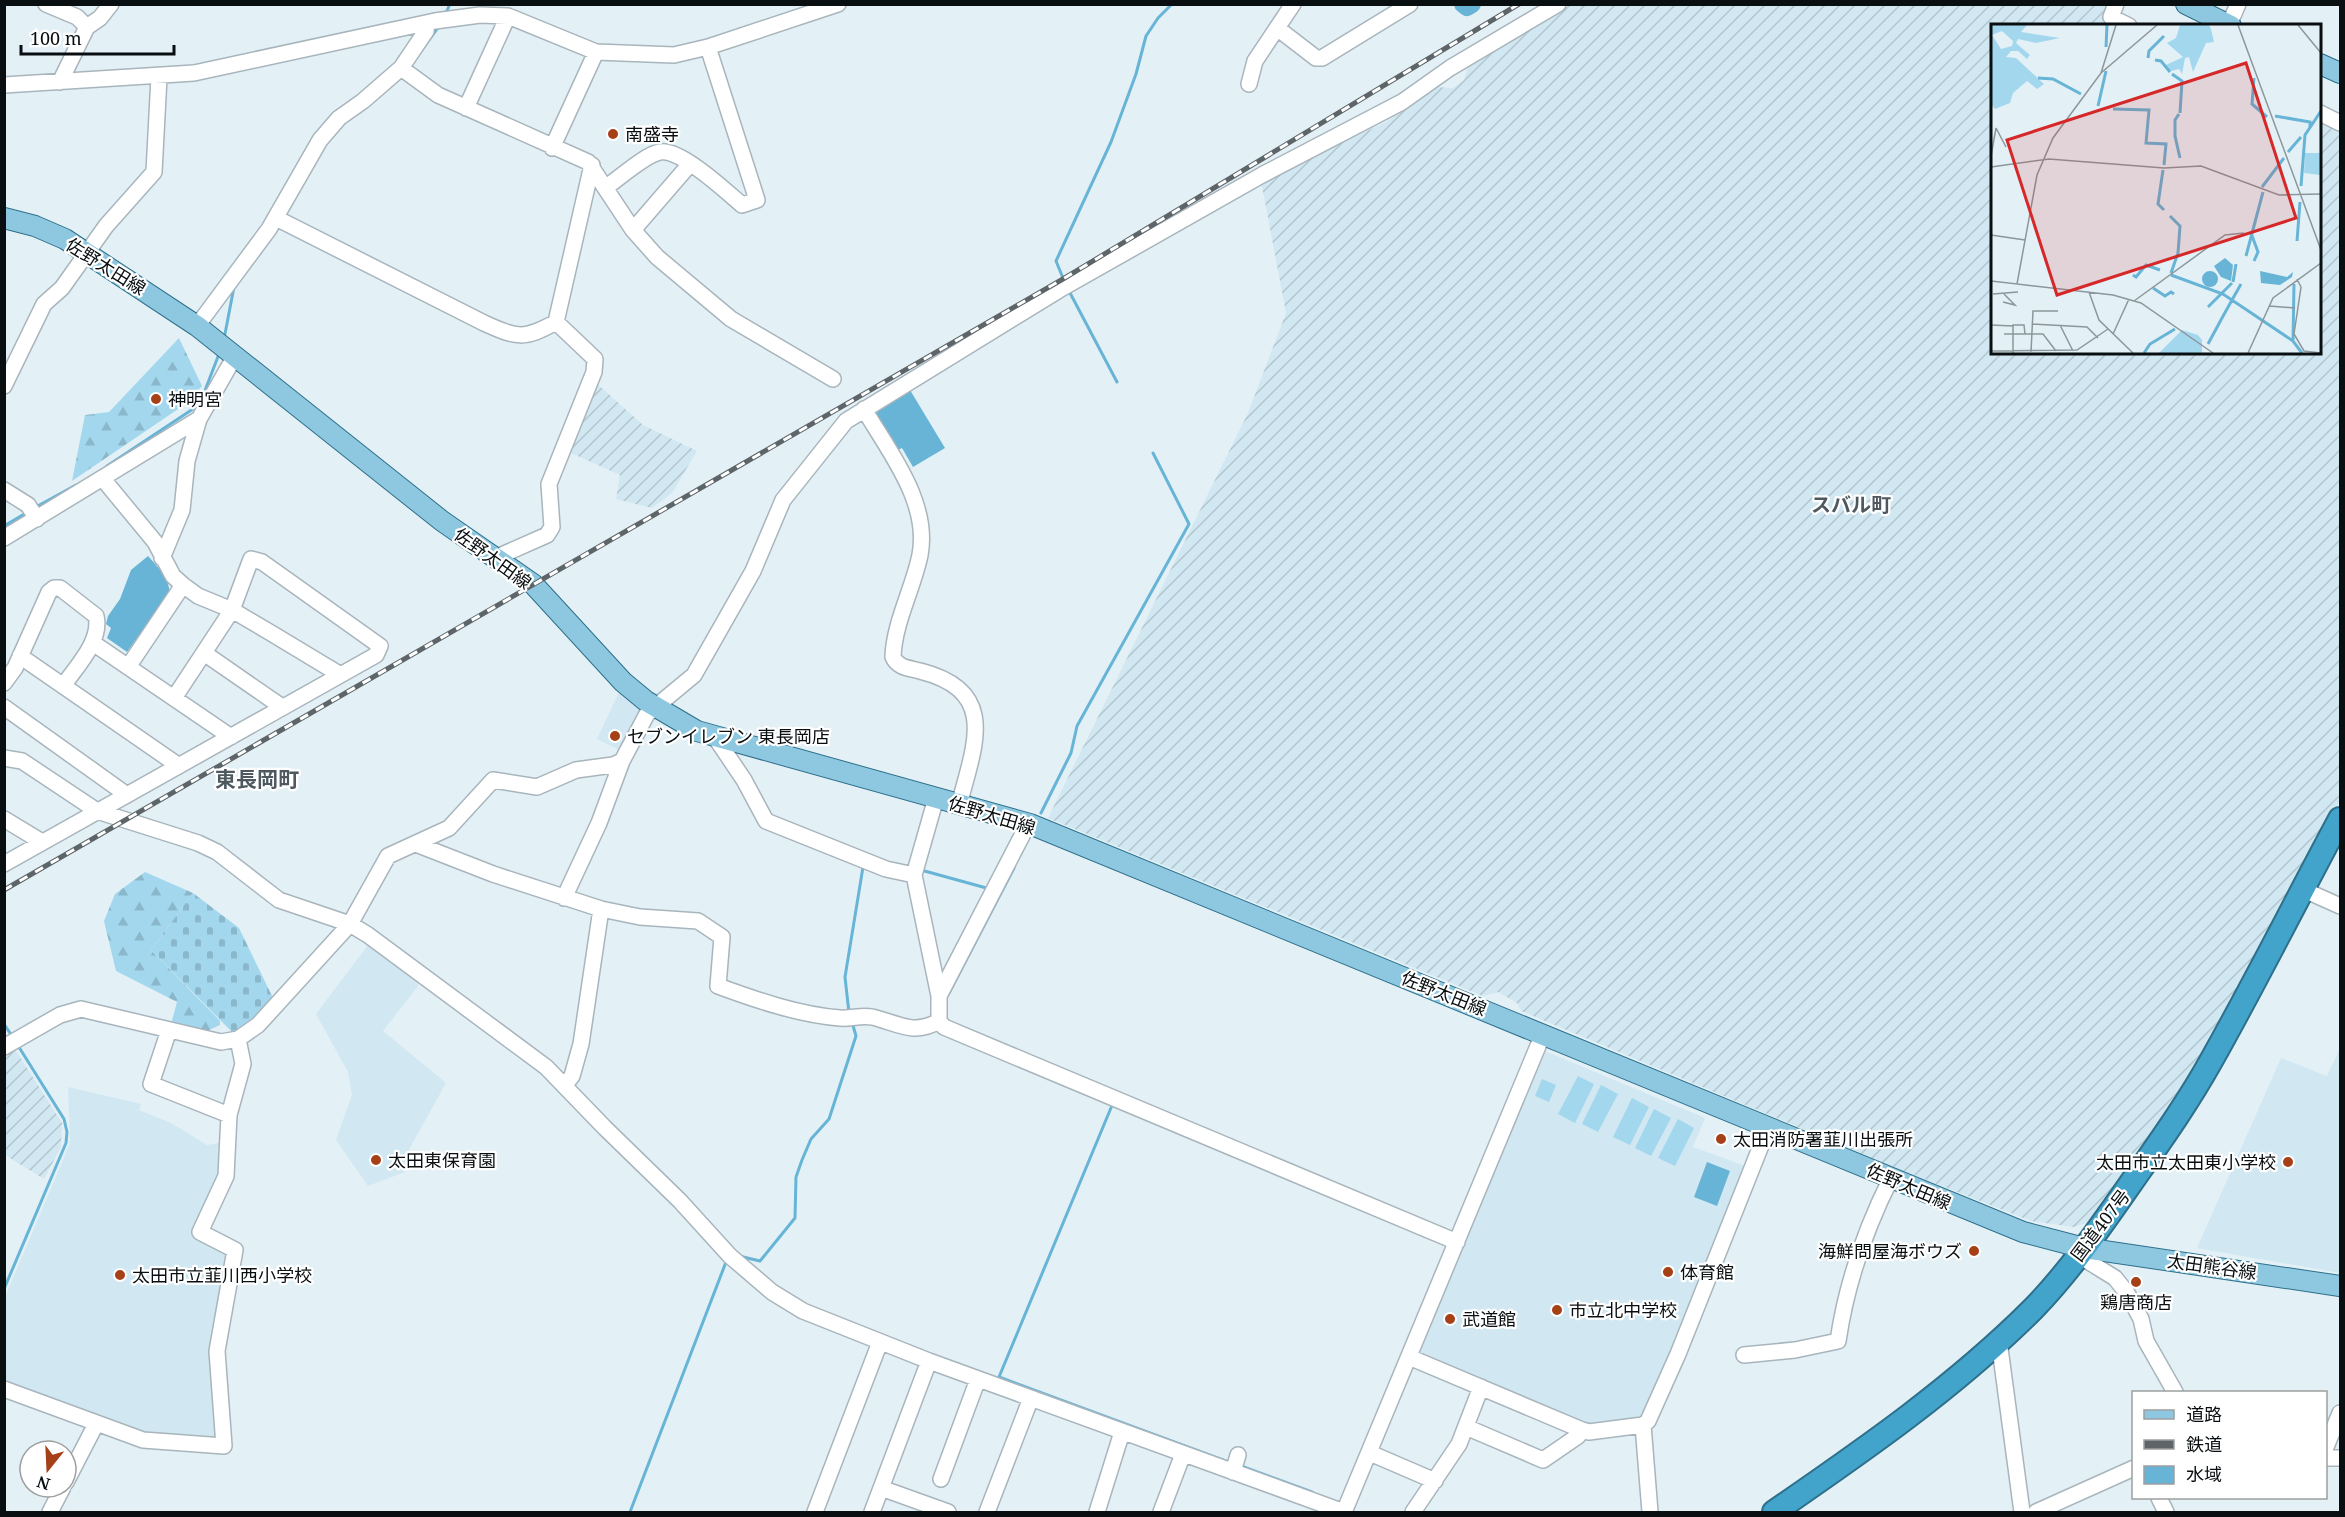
<svg xmlns="http://www.w3.org/2000/svg" width="2345" height="1517" viewBox="0 0 2345 1517" font-family="'Noto Serif','Noto Sans JP',serif">
	<style>
		.built { fill: #d1e7f1 }
		.industrial { fill: url(#industrial-furrows) }
		.green { fill: #a3d7ee }
		.forest { fill: url(#forest-firs) }
		.cemetery { fill: url(#cemetery-stones) }
		.water { fill: #67b4d6 }
		.lines { fill: none; stroke-linecap: round; stroke-linejoin: round }
		.stream { stroke: #67b4d6; stroke-width: 3 }
		.river { stroke: #67b4d6; stroke-width: 18 }
		.minor-casing { stroke: #a8b5bc; stroke-width: 18 }
		.major-casing { stroke: #2e6f8a; stroke-width: 22 }
		.highway-casing { stroke: #2e6f8a; stroke-width: 26 }
		.minor { stroke: #fff; stroke-width: 15 }
		.major { stroke: #8ec8e0; stroke-width: 20 }
		.highway { stroke: #42a3cb; stroke-width: 22 }
		.rail-casing { stroke: #5d6569; stroke-width: 5 }
		.rail { stroke: #fff; stroke-width: 3; stroke-dasharray: 9; stroke-linecap: butt }
		.poi-dot { fill: #a64017; stroke: #fff; stroke-width: 2 }
		.labels { text-anchor: middle; dominant-baseline: central; stroke-width: 4.5; stroke-linejoin: round; paint-order: stroke }
		.poi-label { font-size: 18px; fill: #090e10; stroke: #fff; text-anchor: start }
		.street-label { font-size: 18px; fill: #090e10; stroke: #fff }
		.neighbourhood-label { font-size: 20px; font-weight: bold; fill: #4d595f; stroke: #fff }
		.quarter-label { font-size: 21px; font-weight: bold; fill: #4d595f; stroke: #fff }
		.inset-river { fill: none; stroke: #67b4d6; stroke-width: 3 }
		.inset-road { fill: none; stroke: #8c969b; stroke-width: 1.5 }
		.view { fill: #d62828; fill-opacity: 0.15; stroke: #d62828; stroke-width: 3 }
		.inset-edge { fill: none; stroke: #090e10; stroke-width: 3 }
	</style>
	<defs>
		<pattern id="industrial-furrows" width="10" height="10" patternUnits="userSpaceOnUse" patternTransform="scale(1.5)"><rect width="10" height="10" fill="#d1e7f1"/><path d="M-1 1l2-2M0 10L10 0M9 11l2-2" fill="none" stroke="#b2c5ce"/></pattern>
		<pattern id="forest-firs" width="22" height="20" patternUnits="userSpaceOnUse" patternTransform="scale(1.5)"><rect width="22" height="20" fill="#a3d7ee"/><path d="M5 1l3.5 6h-7zM16 11l3.5 6h-7z" fill="#8bb7cb"/></pattern>
		<pattern id="cemetery-stones" width="16" height="16" patternUnits="userSpaceOnUse" patternTransform="scale(1.5)"><rect width="16" height="16" fill="#a3d7ee"/><path d="M2 7V4a2 2 0 0 1 4 0v3zM10 15v-3a2 2 0 0 1 4 0v3z" fill="#8bb7cb"/></pattern>
	</defs>
	<rect width="100%" height="100%" fill="#e3f1f7"/>
	<!-- built -->
	<path class="built" d="M620,690L644,711L624,752L597,739Z
		M368,945L418,982V986L383,1031L446,1083L406,1155L405,1172L368,1186L336,1140L352,1095L348,1072L316,1014Z
		M2340,1048V1273L2197,1248L2281,1058L2327,1076Z
		M1545,1051L1705,1118L1693,1147L1745,1166L1643,1421L1590,1427L1418,1356Z
		M68,1087L141,1104L139,1110L171,1123L207,1145L224,1142L221,1174L193,1235L229,1254L210,1365L218,1434L212,1441L146,1435L5,1384V1297L70,1143Z"/>
	<!-- industrial -->
	<path class="industrial" d="M1570,5H2113L2121,25L1992,26V352H2320V116L2340,125V800L2200,1063L2098,1214L2096,1213L2086,1223L2074,1227L2031,1221L1896,1168L1521,1011L1517,1003L1498,992L1483,996L1048,818L1248,413L1286,313L1261,181L1386,122L1437,87L1453,88L1464,80L1469,63Z
		M593,380L643,425L697,451L672,493L652,508L616,499L620,475L562,449Z
		M13,1046L62,1123L61,1147L44,1179L5,1155L4,1050Z"/>
	<!-- green -->
	<path class="green" d="M1578,1076L1594,1084L1575,1123L1558,1114Z
		M1542,1079L1556,1085L1549,1102L1535,1096Z
		M1601,1085L1618,1094L1598,1132L1582,1124Z
		M1632,1098L1649,1107L1630,1145L1613,1137Z
		M1654,1109L1671,1118L1651,1156L1635,1148Z
		M1678,1119L1694,1128L1675,1166L1658,1158Z"/>
	<!-- forest -->
	<path class="forest" d="M179,338L202,386L187,403L72,481L85,415L109,412Z
		M145,872L193,893L151,950L220,1021V1025L207,1031L171,1024L177,1002L116,971L104,921L115,894Z"/>
	<!-- cemetery -->
	<path class="cemetery" d="M193,893L239,928L273,998L253,1019L233,1033L151,950Z"/>
	<!-- water -->
	<path class="water" d="M910,390L945,448L913,467L902,448L896,451L875,415L878,409Z
		M148,556L166,576L170,592L127,652L107,638L111,628L106,624L108,616L120,599L131,570Z
		M1707,1162L1730,1171L1717,1206L1694,1197Z"/>
	<g class="lines">
		<!-- stream -->
		<path class="stream" d="M445,15L450,4
			M418,55L439,26
			M1065,283L1056,261L1111,142L1136,74L1146,36L1158,18L1172,4
			M1069,291L1117,382
			M224,339L234,287
			M107,466L193,409L204,393L219,354
			M34,508L76,485
			M4,526L26,513
			M1041,813L1071,753L1077,726L1189,524L1153,453
			M921,870L990,889
			M949,993L1014,868
			M849,1013L845,977L863,867
			M4,1024L12,1036
			M1113,1103L999,1377L1231,1463
			M739,1256L760,1261L795,1218L796,1177L802,1160L811,1139L829,1119L856,1036L852,1022
			M4,1289L66,1143L67,1132L64,1119L17,1044
			M1241,1466L1312,1492
			M630,1512L726,1262"/>
		<!-- river -->
		<path class="river" d="M1463,4L1467,7L1472,4"/>
		<!-- minor casing -->
		<g class="minor-casing">
			<path id="minor" d="M46,4L77,17L87,27
				M2116,4L2111,17L2129,26
				M2229,25L2238,4
				M1277,28L1316,58H1322L1410,4
				M401,68L438,95L588,162L633,230L657,257L731,319L833,379
				M60,82L87,27L100,18L111,4
				M1249,84L1255,61L1293,4
				M4,85L194,73L435,21L480,15L508,16L596,52L674,55L708,47L838,4
				M466,108L508,16
				M2320,113L2340,123
				M552,148L596,52
				M605,188C618,179 646,154 660,152C680,148 727,192 742,205L757,200L708,47
				M276,218L484,323C517,338 524,340 556,322L592,165
				M633,230L690,164
				M197,326L269,229L320,140L339,118L363,101L401,68L426,31L427,23
				M4,386L44,304L62,288L106,226L154,172L159,77
				M864,409C889,452 930,502 920,555C913,589 894,623 893,657C898,668 909,668 920,671C1000,691 974,746 959,805
				M103,479L155,542L173,576L183,585L198,596L232,610L271,633L339,674
				M4,490L28,505L37,519
				M4,538L199,419
				M162,558L182,510L187,461L199,419L235,356
				M495,558L547,535L552,527L549,484L594,372L595,359L556,322
				M93,643L231,737
				M204,653L282,707
				M20,656L179,766
				M128,667L183,585
				M4,683L15,668L49,592L54,588H60L96,616C102,641 76,667 63,686
				M4,707L127,795
				M715,737L744,780L766,821L886,869L914,875L939,996V1021L944,1027L1457,1242
				M4,758L22,761L97,811L198,843L217,852L279,900L350,924L368,935L546,1067L605,1128L680,1201L730,1256L772,1292L803,1311L929,1361L1344,1512
				M4,819L42,842
				M416,844L493,874L601,909L640,917L698,921L722,937L718,986C756,1000 800,1015 840,1018C851,1019 861,1015 872,1017C898,1023 913,1036 939,1021
				M4,864L376,655L380,646L262,562L251,559L232,610L174,698
				M914,875L936,798
				M2302,889L2340,906
				M564,898L599,823L622,761L647,714L694,675L753,571L783,500L846,421L1059,290L1262,175L1402,102L1450,68L1558,4
				M939,996L1028,824
				M169,1030L151,1084L229,1115
				M4,1047L60,1015L81,1009L221,1042L238,1039L258,1025L350,924L388,856L449,828L493,780L537,787L576,770L613,765L622,761
				M565,1085L572,1076L581,1044L601,909
				M2078,1255L2115,1278L2127,1293L2141,1319L2146,1341L2175,1392
				M1999,1341L2022,1512
				M1744,1355L1795,1350L1838,1341C1846,1286 1866,1228 1891,1178
				M1409,1357L1582,1430L1589,1432L1643,1425L1648,1421L1678,1354L1768,1128
				M4,1389L143,1440L224,1446L217,1351L235,1250L200,1232L226,1176L229,1115L243,1064L238,1039
				M1643,1425L1650,1512
				M1466,1427L1543,1460L1578,1436L1582,1430
				M2326,1447L2340,1413
				M1370,1453L1435,1481
				M2326,1458H2340
				M1233,1472L1238,1455
				M941,1479L978,1379
				M66,1482L96,1424
				M881,1488L948,1512
				M2159,1498L2166,1512
				M50,1512L63,1487
				M815,1512L880,1342
				M872,1512L929,1361
				M987,1512L1031,1398
				M1097,1512L1122,1432
				M1161,1512L1183,1454
				M1344,1512L1543,1034
				M1413,1512L1459,1444L1481,1387
				M2036,1512L2134,1468"/>
		</g>
		<!-- major casing -->
		<g class="major-casing">
			<path id="major" d="M2186,4L2231,26
				M2320,64L2340,73
				M4,218L35,226L65,239L197,326L442,521L533,584L623,682L646,701L697,731L1030,824L2023,1232L2084,1248L2340,1286"/>
		</g>
		<!-- highway casing -->
		<g class="highway-casing">
			<path id="highway" d="M1774,1512C1864,1450 1955,1387 2033,1309C2070,1271 2101,1226 2131,1183C2159,1143 2187,1104 2211,1061C2256,981 2297,899 2340,819"/>
		</g>
		<!-- minor -->
		<use href="#minor" class="minor"/>
		<!-- major -->
		<use href="#major" class="major"/>
		<!-- highway -->
		<use href="#highway" class="highway"/>
		<!-- rail casing -->
		<g class="rail-casing">
			<path id="rail" d="M4,890L1063,279L1519,4"/>
		</g>
		<!-- rail -->
		<use href="#rail" class="rail"/>
	</g>
	<!-- markers -->
	<g class="poi-dot">
		<circle cx="613" cy="134" r="6"/>
		<circle cx="156" cy="399" r="6"/>
		<circle cx="615" cy="736" r="6"/>
		<circle cx="1721" cy="1139" r="6"/>
		<circle cx="376" cy="1160" r="6"/>
		<circle cx="2288" cy="1162" r="6"/>
		<circle cx="1974" cy="1251" r="6"/>
		<circle cx="1668" cy="1272" r="6"/>
		<circle cx="120" cy="1275" r="6"/>
		<circle cx="2136" cy="1282" r="6"/>
		<circle cx="1557" cy="1310" r="6"/>
		<circle cx="1450" cy="1319" r="6"/>
	</g>
	<g class="labels">
		<!-- poi labels -->
		<g class="poi-label">
			<text x="625" y="134">南盛寺</text>
			<text x="168" y="399">神明宮</text>
			<text x="627" y="736">セブンイレブン 東長岡店</text>
			<text x="1733" y="1139">太田消防署韮川出張所</text>
			<text x="388" y="1160">太田東保育園</text>
			<text x="2276" y="1162" text-anchor="end">太田市立太田東小学校</text>
			<text x="1962" y="1251" text-anchor="end">海鮮問屋海ボウズ</text>
			<text x="1680" y="1272">体育館</text>
			<text x="132" y="1275">太田市立韮川西小学校</text>
			<text x="2136" y="1302" text-anchor="middle">鶏唐商店</text>
			<text x="1569" y="1310">市立北中学校</text>
			<text x="1462" y="1319">武道館</text>
		</g>
		<!-- street labels -->
		<g class="street-label">
			<text transform="translate(106 266) rotate(32)">佐野太田線</text>
			<text transform="translate(493 558) rotate(36)">佐野太田線</text>
			<text transform="translate(992 815) rotate(17)">佐野太田線</text>
			<text transform="translate(1444 993) rotate(22)">佐野太田線</text>
			<text transform="translate(1909 1186) rotate(23)">佐野太田線</text>
			<text transform="translate(2100 1225) rotate(-53)">国道407号</text>
			<text transform="translate(2212 1266) rotate(8)">太田熊谷線</text>
		</g>
		<!-- neighbourhood labels -->
		<g class="neighbourhood-label">
			<text x="1851" y="504">スバル町</text>
		</g>
		<!-- quarter labels -->
		<g class="quarter-label">
			<text x="257" y="779">東長岡町</text>
		</g>
	</g>
	<!-- overview -->
	<g transform="translate(1991 24)">
		<rect width="330" height="330" fill="#e3f1f7"/>
		<path d="M191,306L207,311L211,316V329H168Z" fill="#a3d7ee"/>
		<path d="M0,1H36L30,8L69,14L45,19L27,15L25,19L39,31L36,35L27,27H20L15,33L25,34L53,60L46,65L36,57L22,69L19,79L4,85L0,80ZM11,7L22,17L21,22L10,25L1,11ZM189,1H218L220,5L223,18L215,19L202,48L198,33L194,34L191,50L188,45L180,47L175,41L192,33L176,19L185,14ZM191,311L205,319L203,327L176,329Z" fill="#a3d7ee" fill-rule="evenodd"/>
		<path d="M0,36L11,43L12,59L0,64ZM314,129H330L329,151L313,149Z" fill="#a3d7ee"/>
		<path d="M234,234L242,241L240,257L230,253L223,242ZM269,247L296,253L302,248L301,253L289,261L270,259ZM211 255a8 8 0 1 1 16 0a8 8 0 1 1-16 0Z" fill="#67b4d6"/>
		<path class="inset-river" d="M115,23L116,1M157,34L158,27L173,12M164,36L170,37L179,48M181,50L191,57L189,89M47,54L62,55L90,70M263,54L261,80L276,93M107,82L115,47M122,85L158,86L155,119L175,120L173,141M188,90L184,96V112L189,134M284,92L319,98V103M297,128L310,113M172,146L167,180L173,186M310,162L314,111L330,87M271,163L293,134M179,192L189,202L187,229L180,249M260,209L267,228L263,237M306,217L309,178M255,232L272,168M142,251L145,253L155,241L169,246M180,251L232,270L302,317L311,329M242,258L245,240M162,264L174,272L180,268L183,270M241,276L250,260M217,283L241,259M231,294L241,276M302,317L303,260M217,320L231,294M153,329L159,320L184,305"/>
		<path class="inset-road" d="M247,1L330,226M307,1L330,29M110,49L125,1M5,104L15,123M0,132L5,104M0,143L58,135L173,144L210,142L288,171L330,170M0,211L34,216M306,255L310,263L303,310L313,327L330,329M0,257L26,260L46,151L62,114L110,49L166,1M26,260L122,271L150,279L222,329M98,268L108,296L142,329M2,270L27,268M143,277L234,211L253,209M12,278L24,281L13,270M278,282L304,284M41,300L96,303L107,314M0,301L22,302M69,301L82,327M13,310H52L65,327M122,310L138,275M0,327L86,326L117,305M40,328L42,287H67M22,329V301H33L34,310M257,329L282,274L330,239"/>
		<path class="view" d="M255,39L305,194L66,271L16,116Z"/>
		<rect width="330" height="330" class="inset-edge"/>
	</g>
	<!-- border -->
	<rect width="2345" height="1517" fill="none" stroke="#090e10" stroke-width="12"/>
	<!-- legend -->
	<rect x="2132" y="1391" width="195" height="108" fill="#ffffff" stroke="#9d9f9f" stroke-width="1.5"/>
	<rect x="2144" y="1410" width="30" height="9" fill="#8ec8e0" stroke="#9d9f9f" stroke-width="1.5"/>
	<text x="2186" y="1421" font-size="18" fill="#090e10">道路</text>
	<rect x="2144" y="1440" width="30" height="9" fill="#5d6569" stroke="#9d9f9f" stroke-width="1.5"/>
	<text x="2186" y="1451" font-size="18" fill="#090e10">鉄道</text>
	<rect x="2144" y="1466" width="30" height="18" fill="#67b4d6" stroke="#9d9f9f" stroke-width="1.5"/>
	<text x="2186" y="1481" font-size="18" fill="#090e10">水域</text>
	<!-- north arrow -->
	<g transform="translate(48 1469) rotate(198)"><circle r="28" fill="#ffffff" stroke="#9d9f9f" stroke-width="1.5"/>
	<path d="M0-4.5L10 22L0 15L-10 22Z" fill="#a64017"/>
	<text y="-9" font-size="16" font-weight="bold" text-anchor="middle" fill="#090e10">N</text>
	</g>
	<!-- scale -->
	<path d="M21 45v9h153v-9" fill="none" stroke="#090e10" stroke-width="3"/>
	<text x="30" y="45" font-size="18" fill="#090e10" stroke="#ffffff" stroke-width="4.5" paint-order="stroke">100 m</text>
</svg>
